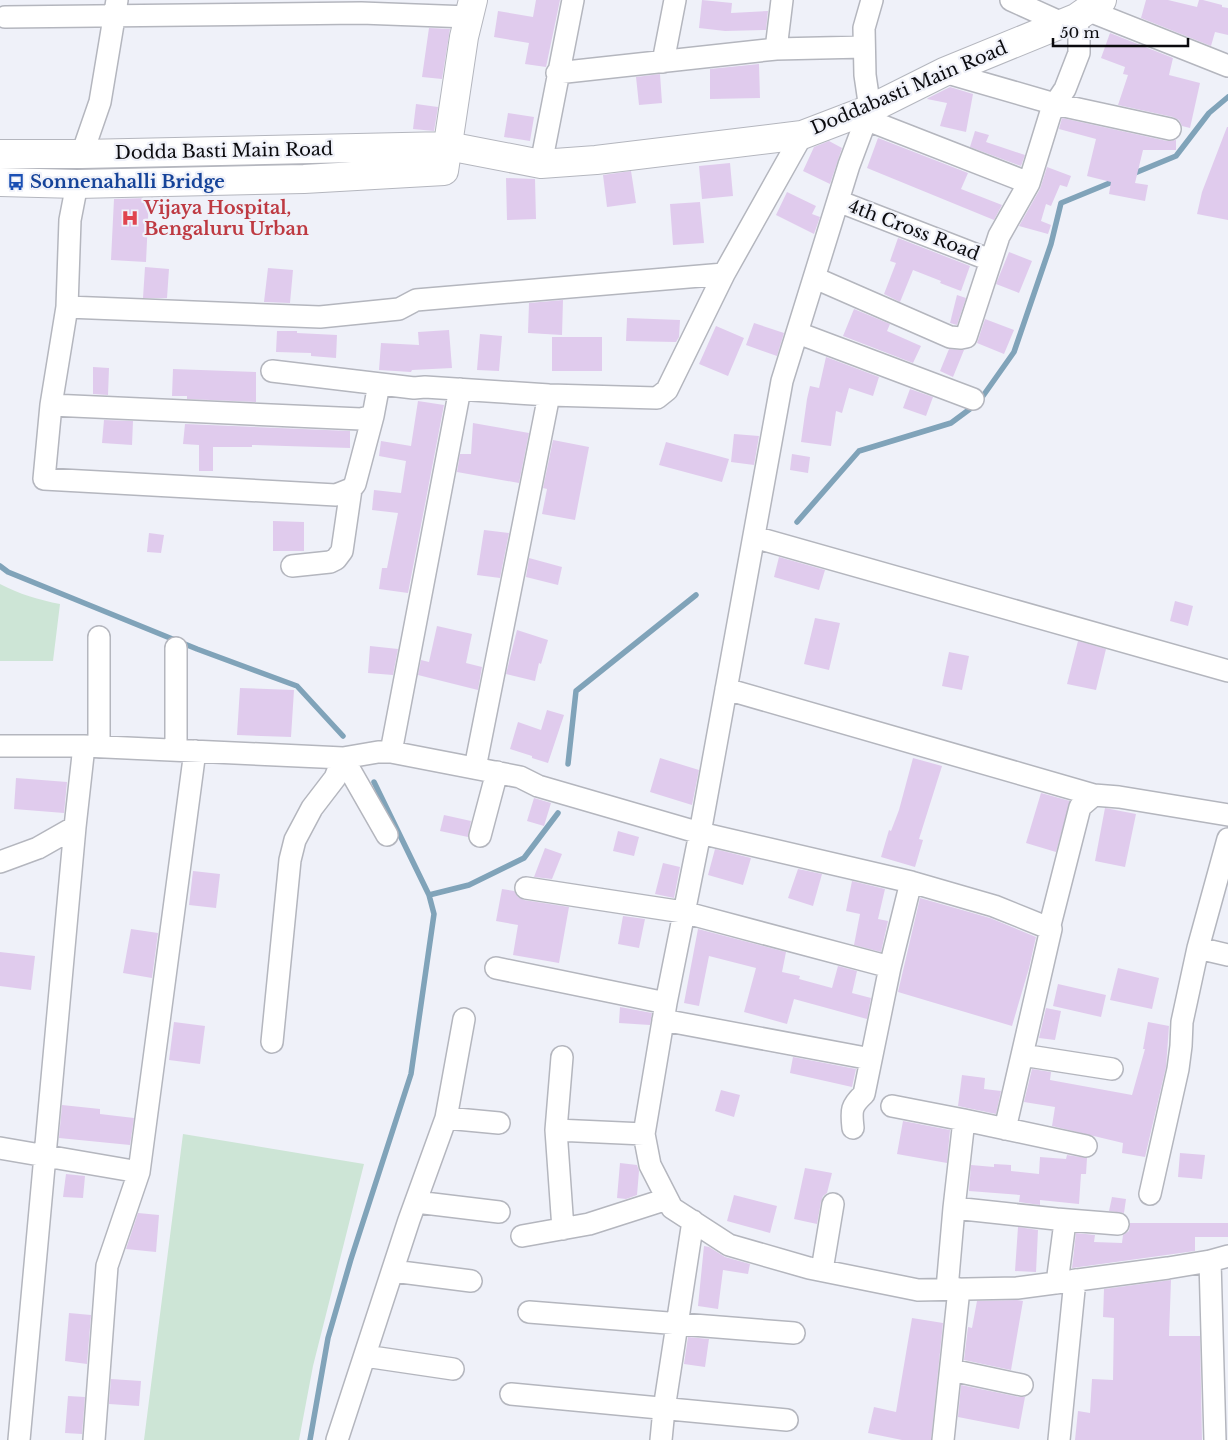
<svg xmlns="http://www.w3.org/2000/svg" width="1228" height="1440" viewBox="0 0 1228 1440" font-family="'Libre Baskerville',serif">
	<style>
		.green { fill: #cde5d6 }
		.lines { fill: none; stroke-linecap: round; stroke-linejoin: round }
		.stream { stroke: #80a3b9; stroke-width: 5.5 }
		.building { fill: #e0cbed }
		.minor-casing { stroke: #b4b6be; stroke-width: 24 }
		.tertiary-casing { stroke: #b4b6be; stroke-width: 30 }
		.minor { stroke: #fff; stroke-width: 21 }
		.tertiary { stroke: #fff; stroke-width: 28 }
		.labels { text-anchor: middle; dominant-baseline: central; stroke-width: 4.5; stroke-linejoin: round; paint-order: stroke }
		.street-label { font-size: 18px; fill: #0b0b0e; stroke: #eff1f9 }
		.transit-label { font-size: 18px; font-weight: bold; fill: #164399; stroke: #eff1f9; text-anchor: start }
		.health-label { font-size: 18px; font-weight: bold; fill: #be3a42; stroke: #eff1f9; text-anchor: start }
	</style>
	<rect width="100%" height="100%" fill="#eff1f9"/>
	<!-- green -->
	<path class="green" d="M0,584C19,594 39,600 60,604L53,661H0Z
		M183,1134L364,1164L313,1366L299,1440H144Z"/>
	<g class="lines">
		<!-- stream -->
		<path class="stream" d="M1130,175L1176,156L1209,113L1228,97
			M797,522L859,451L951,423L978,403L1014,352L1051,244L1061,203L1117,180
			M0,566L8,572L197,649L297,686L343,736
			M568,764L576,691L696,595
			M429,895L469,885L524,858L558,813
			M310,1440L328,1338L351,1259L411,1074L434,914L429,895L374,782"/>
	</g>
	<!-- building -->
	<path class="building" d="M536,0H560L546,67L525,64L529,43L494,37L498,11L533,17Z
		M702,0L732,3L731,13L768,11L766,30L725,31L699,28Z
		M1146,0H1168L1197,7L1199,0H1203L1222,5V7L1228,8V35L1215,32L1211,46L1141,18Z
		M429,28L450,29L442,79L422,77Z
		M1110,33L1173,58L1169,75L1200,83L1190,128L1182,126L1179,120L1173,117L1118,105L1128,75L1123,74L1125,67L1101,58Z
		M759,64L760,98L710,99V69Z
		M660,74L662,103L639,105L636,77Z
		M950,87L973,94L966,132L940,126L947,103L927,99L928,98Z
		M416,104L438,107L434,131L413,129Z
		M508,113L534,117L530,141L504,137Z
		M1062,118L1167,141L1176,140V150H1143L1135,183L1148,185L1145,201L1109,194L1111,182L1087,176L1096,139L1059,129Z
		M1227,127H1228V220L1197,214L1202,192Z
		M975,131L989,135L986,142L1025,155L1021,166L970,147Z
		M878,138L968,173L961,189L1002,205L994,220L867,168Z
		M829,141L842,148L830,184L803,171L814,147Z
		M730,163L733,196L702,199L699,166Z
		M1047,167L1071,176L1067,187L1060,185L1051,206L1046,204L1041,221L1051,225L1048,234L1019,226L1040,189Z
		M631,171L636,203L607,207L603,175Z
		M506,178L535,179L536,219L507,220Z
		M787,192L816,206L812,214L820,217L814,234L776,215Z
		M149,198L146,262L111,260L114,199Z
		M700,202L704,243L673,245L670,204Z
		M898,238L970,266L961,291L940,283L941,281L913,270L900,302L884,294L896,263L890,261Z
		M1009,252L1032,261L1019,293L996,284Z
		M145,267L169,269L167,298H143Z
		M268,268L293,270L290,303L264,302Z
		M957,295L966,298L957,325L950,323Z
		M563,300L562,335L528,333L529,303Z
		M854,309L890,324L887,331L921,346L913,363L843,336Z
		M627,318L680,320L679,337L676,342L626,341Z
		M985,319L1014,330L1004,354L977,343Z
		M754,323L784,333L777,356L746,345Z
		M716,326L744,338L728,376L699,364Z
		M449,330L452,368L412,370L411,372L379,370L381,343L419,345L418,332Z
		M277,331H297V333L337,335L336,358L311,356V353L276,352Z
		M480,334L502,336L499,371L477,370Z
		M552,337H602V371H552Z
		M949,349L964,350L953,377L940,371Z
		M826,357L879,377L873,396L849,388L842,413L836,411L831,446L801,442L807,399L810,386L819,388Z
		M93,367L109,368L108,395L93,394Z
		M173,369L256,372V402L187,399V396H172Z
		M910,389L933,397L926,416L903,408Z
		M418,401L444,405L408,593L379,589L382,568H387L398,513L372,510L374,490L401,493L406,461L379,456L381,441L411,446Z
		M104,420L133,421L132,445L102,443Z
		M473,423L529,433L519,483L457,472L460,454H471Z
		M185,424L350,431V448L252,445V447H213V471H199V445L183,444Z
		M734,434L759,436L754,465L731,462Z
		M553,440L589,447L575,520L542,514L547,489L543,488Z
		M666,442L729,459L722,482L659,465Z
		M792,454L810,457L808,473L790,470Z
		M273,521L304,522V551H273Z
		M484,530L509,533L500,578L477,575Z
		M149,533L164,535L161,553L147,552Z
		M779,557L825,570L819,590L774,577Z
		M529,558L562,567L558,585L526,577Z
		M1175,601L1193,606L1188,626L1170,621Z
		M815,618L840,623L829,670L804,664Z
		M437,626L472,634L466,663L482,667L478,690L418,675L421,660L429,662Z
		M517,630L548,640L541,664L539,663L535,681L506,674Z
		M1078,641L1106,649L1096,690L1067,684Z
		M370,646L398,649L393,675L368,673Z
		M949,652L969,656L962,690L942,686Z
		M240,688L294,690L291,737L237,735Z
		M547,710L564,715L548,763L532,758V756L510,749L518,722L541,730Z
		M660,758L699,770L692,805L650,792Z
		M913,758L942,766L919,839L923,840L915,867L881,857L889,830L891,831L899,810Z
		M16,778L67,782L64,813L14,809Z
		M1041,793L1070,801L1056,852L1026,843Z
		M534,798L551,803L544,826L527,821Z
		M1105,808L1136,814L1125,867L1095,861Z
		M444,815L471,821L468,837L440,831Z
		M618,831L639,837L634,856L613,851Z
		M545,848L562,854L552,879L534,877Z
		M715,849L751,858L743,885L708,875Z
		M663,863L680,867L674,898L655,894Z
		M798,869L822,874L813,906L788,898Z
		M193,871L220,874L216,908L189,905Z
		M852,881L885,889L878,919L888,921L881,952L854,945L860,914L846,911Z
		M502,889L514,891L518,897L524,900L569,907L559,963L513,955L518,925L496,921Z
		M920,898L990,918L1036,937L1029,968L1012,1026L898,992Z
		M623,916L645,919L639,948L618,944Z
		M131,929L158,933L152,978L123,973Z
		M698,929L786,952L782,972L800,976L799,979L832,988L838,966L857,971L852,993L871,998L867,1019L794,999L787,1024L744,1012L756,968L709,956L699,1006L684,1003Z
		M0,952L35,956L31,990L0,986Z
		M1118,968L1159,978L1152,1009L1110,1000Z
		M1058,984L1106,995L1101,1017L1053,1006Z
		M620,1007L652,1013L650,1025L619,1023Z
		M1046,1008L1061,1011L1055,1040L1039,1038Z
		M174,1022L205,1026L200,1064L169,1060Z
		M1148,1022L1169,1026L1166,1067L1145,1157L1122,1153L1123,1143L1052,1126L1055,1107L1024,1102L1032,1069L1051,1072L1050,1080L1132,1095L1145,1049H1143Z
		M793,1057L856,1069L852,1087L790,1073Z
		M962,1075L985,1078L984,1089L1001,1091L996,1114L958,1106Z
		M721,1090L740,1095L734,1117L715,1111Z
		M62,1105L100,1109V1114L134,1118L130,1145L59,1138Z
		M903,1121L950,1130L947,1163L897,1154Z
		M1180,1153L1205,1155L1202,1179L1178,1177Z
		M1067,1155L1087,1158L1086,1174H1081L1079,1204L1040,1200V1205L1019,1202L1020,1195L969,1191L971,1165L994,1167V1164L1011,1165V1171L1039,1174L1040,1157L1066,1159Z
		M620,1163L637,1165L639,1171L637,1195L626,1199L617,1198Z
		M805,1168L832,1173L827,1193L823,1196L821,1202L817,1224L794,1219Z
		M66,1174L85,1176L83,1198L63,1197Z
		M734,1195L777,1206L770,1233L727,1221Z
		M1112,1197L1126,1199L1124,1213L1109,1211Z
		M138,1213L159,1215L156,1252L126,1249Z
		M1130,1223H1228V1237H1195V1251L1072,1268L1076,1233L1095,1235L1094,1242L1122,1243L1123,1235L1129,1231Z
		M1018,1227L1038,1230L1036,1272L1015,1271Z
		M704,1246L709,1247L725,1257L750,1264L748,1274L723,1270L718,1309L698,1306Z
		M1171,1280L1169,1336H1200L1202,1440H1075L1078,1411L1090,1413L1092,1379L1113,1380L1114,1318L1103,1317L1104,1289Z
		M1017,1300L1023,1301L1011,1370L964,1360L968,1327L972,1328L977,1301Z
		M69,1313L91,1315L87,1364L65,1361Z
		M912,1318L943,1323L931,1440H902L868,1433L874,1407L896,1412Z
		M688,1337L709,1339L705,1367L684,1364Z
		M111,1379L141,1381L139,1406L109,1404Z
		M961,1385L1019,1397H1025L1019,1429L958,1417Z
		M68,1396L85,1397L82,1434L65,1433Z"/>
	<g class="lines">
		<!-- minor casing -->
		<g class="minor-casing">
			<path id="minor" d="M872,0L864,28L865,75L870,109L849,165L782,381L700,833L666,1003L644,1134L650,1165L672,1208L729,1245L809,1268L918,1290L1017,1288L1168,1268L1210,1261L1228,1256
				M1011,0L1062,23
				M1087,10L1228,66
				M5,17L361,13L469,17
				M776,49L782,0
				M663,62L675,0
				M944,72L1055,104L1170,129
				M557,73L776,49L864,47
				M865,119L1029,183
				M82,154L100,102L117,0
				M541,164L573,0
				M77,184L70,220L67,307L51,405L44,479L336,495L351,489L355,484L373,416
				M838,201L990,260
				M815,278L950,337L961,338L966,337L999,236L1029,183L1050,115L1055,104L1065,89L1079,53V38L1076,18
				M67,307L320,317L399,309L416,300L724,274L802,135
				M798,333L973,399
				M272,371L414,388L425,387L549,395L657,398L667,390L724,274
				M51,405L361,419L373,416L379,384
				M754,537L1228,671
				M292,566L330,562L336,559L342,551L351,489
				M176,648V750
				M726,689L1094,795
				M0,746H84
				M99,747V637
				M391,752L460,389
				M343,758L387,835
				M475,768L549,395
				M480,836L497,772
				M0,862L38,848L75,827
				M526,888L683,912L890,967
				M1198,948L1228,955
				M496,968L666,1003
				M663,1020L871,1059
				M272,1042L290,860L295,840L312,808L335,778L343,758
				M1022,1055L1112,1069
				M562,1057L556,1130L563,1229
				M892,1106L964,1120L1086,1146
				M446,1118L499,1123
				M853,1128C851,1110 851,1106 864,1094L890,967L911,882
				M1005,1129L1051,929
				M556,1130L644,1134
				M0,1148L139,1172
				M1150,1194L1178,1069L1181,1046L1182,1022L1198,948L1228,839
				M416,1202L499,1212
				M954,1208L964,1120
				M1056,1219L1118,1224
				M522,1236L589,1224L667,1199
				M1210,1261L1215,1440
				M822,1270L833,1204
				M393,1271L471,1281
				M947,1289L954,1208L1056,1219L1065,1222L1057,1283
				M529,1312L794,1333
				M365,1356L453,1369
				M951,1370L1022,1385
				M511,1394L787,1420
				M19,1440L75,827L84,746L343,758L378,752H391L520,777L538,786L700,833L911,882L994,906L1051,929L1050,925L1080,807L1094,795L1119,797L1228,815
				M94,1440L107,1266L139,1172L195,751
				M337,1440L409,1220L446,1118L464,1019
				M661,1440L664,1409L693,1221
				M943,1440L959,1289
				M1059,1440L1075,1280"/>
		</g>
		<!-- tertiary casing -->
		<g class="tertiary-casing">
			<path id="tertiary" d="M0,154H82L448,146L541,164L596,160L802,135L870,109L944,72L1076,18L1102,0
				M0,182L77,184L304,179L444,171L464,37L473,0"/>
		</g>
		<!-- minor -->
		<use href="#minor" class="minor"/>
		<!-- tertiary -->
		<use href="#tertiary" class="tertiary"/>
	</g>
	<!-- icons -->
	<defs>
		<g id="bus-bare" transform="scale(1.35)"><path d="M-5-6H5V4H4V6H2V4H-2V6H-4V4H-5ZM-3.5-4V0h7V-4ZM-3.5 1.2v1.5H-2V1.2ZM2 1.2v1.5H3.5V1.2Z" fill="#1a4fb4" stroke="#eff1f9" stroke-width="2.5" paint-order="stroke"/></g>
		<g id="hospital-bare" transform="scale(1.35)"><path d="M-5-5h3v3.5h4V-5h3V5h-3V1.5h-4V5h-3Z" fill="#e0444e" stroke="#eff1f9" stroke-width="2.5" paint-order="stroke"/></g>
	</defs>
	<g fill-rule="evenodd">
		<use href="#bus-bare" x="16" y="182"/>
		<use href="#hospital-bare" x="130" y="218"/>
	</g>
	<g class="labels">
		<!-- street labels -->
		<g class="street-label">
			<text transform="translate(909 88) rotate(-23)">Doddabasti Main Road</text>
			<text transform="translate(224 151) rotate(-1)">Dodda Basti Main Road</text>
			<text transform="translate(914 230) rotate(21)">4th Cross Road</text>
		</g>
		<!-- transit labels -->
		<g class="transit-label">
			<text x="30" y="182">Sonnenahalli Bridge</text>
		</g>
		<!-- health labels -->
		<g class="health-label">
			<text x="144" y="208">Vijaya Hospital,<tspan x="144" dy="21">Bengaluru Urban</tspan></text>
		</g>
	</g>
	<!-- scale -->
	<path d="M1053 38v8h135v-8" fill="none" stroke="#0b0b0e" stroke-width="2.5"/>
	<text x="1060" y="38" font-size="15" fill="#0b0b0e" stroke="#eff1f9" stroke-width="4" paint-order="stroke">50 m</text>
</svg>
